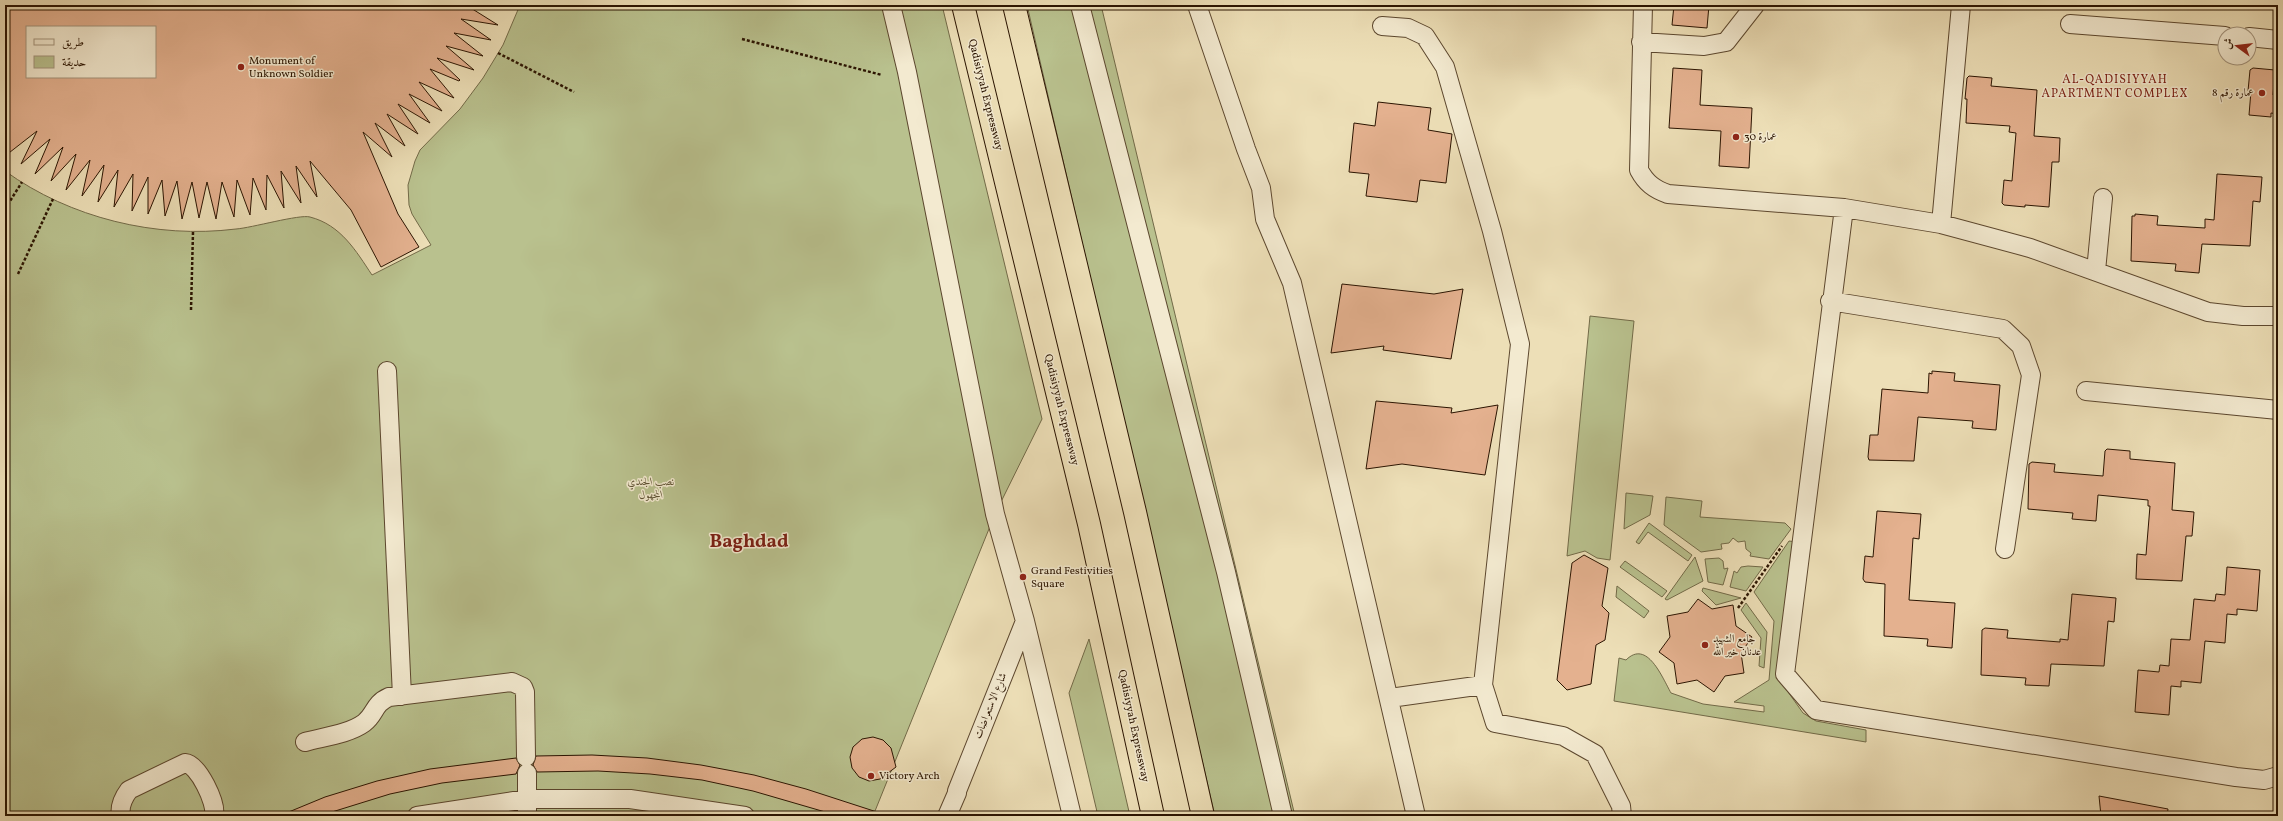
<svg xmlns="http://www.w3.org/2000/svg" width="2283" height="821" viewBox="0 0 2283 821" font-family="Vollkorn,Amiri,serif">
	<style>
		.green { fill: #b9c18e; stroke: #726a48 }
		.building { fill: #e4b18f; stroke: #2b1401; fill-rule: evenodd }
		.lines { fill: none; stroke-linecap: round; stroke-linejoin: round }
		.minor-casing { stroke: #5c472e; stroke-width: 20 }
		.highway-casing { stroke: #2b1401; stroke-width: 24 }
		.path { stroke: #2b1401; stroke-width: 2.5; stroke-dasharray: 3 2; stroke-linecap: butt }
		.minor { stroke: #f3ead0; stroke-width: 18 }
		.highway { stroke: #eddfb7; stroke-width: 22 }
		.poi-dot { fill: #8f2418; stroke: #f3ead0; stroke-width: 1.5 }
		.labels { text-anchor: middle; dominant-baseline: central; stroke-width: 3; stroke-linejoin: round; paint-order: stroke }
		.poi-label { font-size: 11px; fill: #2b1401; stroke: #f3ead0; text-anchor: start }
		.street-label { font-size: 11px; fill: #2b1401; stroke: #f3ead0 }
		.park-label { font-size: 11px; font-style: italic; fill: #5d5132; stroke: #f3ead0 }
		.neighbourhood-label { font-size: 12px; letter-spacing: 1px; fill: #7a1f14; stroke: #f3ead0 }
		.town-label { font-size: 19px; font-weight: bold; fill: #7a1f14; stroke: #f3ead0 }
	</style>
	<rect width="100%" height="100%" fill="#eddfb7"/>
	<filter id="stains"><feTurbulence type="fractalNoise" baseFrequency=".005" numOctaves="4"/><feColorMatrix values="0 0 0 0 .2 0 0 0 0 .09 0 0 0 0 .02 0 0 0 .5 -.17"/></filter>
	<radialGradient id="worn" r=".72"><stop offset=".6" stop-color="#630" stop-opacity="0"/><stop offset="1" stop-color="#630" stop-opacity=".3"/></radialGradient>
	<!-- green -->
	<path class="green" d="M520,5H942L1042,419L995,514L873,816H5V171C70,218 156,239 236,229C251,228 300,214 310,217C341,225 356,251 372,275L431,245L412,214L409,205L408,185L415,161L420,150L460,109L483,78L503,45Z
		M1027,5H1101L1295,816H1215Z
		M1590,316L1634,321L1610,560L1597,558L1585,551L1567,556Z
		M1626,493L1653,496L1650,515L1624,529Z
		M1666,497L1702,501L1700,517L1785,523L1791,529L1769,559L1750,556L1751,553L1746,549L1745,541L1738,542L1733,538L1729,543L1721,544L1722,549L1701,552L1664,525Z
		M1649,523L1692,555L1688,561L1648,532L1639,544L1636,542Z
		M1789,541L1797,542L1781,682L1803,713L1816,721L1866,730V742L1614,701L1619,658L1626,660C1647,639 1662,677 1671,693L1703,704L1764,712V706L1734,702L1769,680L1774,621L1754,592Z
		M1695,557L1703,581L1667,600L1665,599Z
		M1719,558L1723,561L1724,569L1728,568L1723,585L1708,582L1705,559Z
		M1625,561L1667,591L1662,597L1620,567Z
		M1748,566L1763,567L1746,591L1730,587L1734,571L1737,573L1741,567Z
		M1617,586L1649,611L1644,618L1616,597Z
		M1703,588L1741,598L1716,605L1702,591Z
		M1746,603L1767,632L1764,668L1759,666L1761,638L1741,610Z
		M1089,639L1130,816H1098L1069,693Z"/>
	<!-- building -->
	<path class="building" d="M5,5H466L498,25L461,19L491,40L454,33L483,56L446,46L474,70L437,58L460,80L459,81L430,69L454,98L419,82L442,111L409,94L430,123L398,104L418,134L387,114L405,146L375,123L392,157L363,132L398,214L419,247L381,267L351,210L310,161L317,197L296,166L301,203L281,171L284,208L267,175L266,210L253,178L250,215L237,180L234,217L222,182L216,219L207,182L199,218L192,182L182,219L177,181L165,216L162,180L148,214V177L132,211L133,174L114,207L118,170L98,202L104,165L82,196L90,160L66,190L76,154L51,181L63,147L35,174L50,139L21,164L37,131L5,156ZM27,27H155V77H27Z
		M1674,5H1709L1707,28L1672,25Z
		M1673,68L1702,70L1700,105L1752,108L1749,168L1719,166L1721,131L1669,128Z
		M2253,68L2275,70L2273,95H2278V114L2271,113V117L2249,115L2251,91H2248L2250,70Z
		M1969,76L1992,78L1991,86L2037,90L2034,136L2060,138L2059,162H2052L2049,207L2025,205V207L2004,205L2002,203L2004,180L2012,181L2016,133L2009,132L2010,126L1966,123L1967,99H1965L1967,78Z
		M1378,102L1431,108L1428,130L1452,134L1446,183L1420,180L1417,202L1366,196L1369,174L1349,172L1354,123L1375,126Z
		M2217,174L2262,177L2260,202L2253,201L2250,246L2202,244L2199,273L2175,271L2176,264L2131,261L2132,216H2135V214L2158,216L2157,225L2205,228V219L2214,220Z
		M1342,284L1434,294L1463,289L1451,359L1383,350L1384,346L1331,353Z
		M1932,371L1955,373L1954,381L2000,385L1996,430L1972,428L1973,421L1918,417L1914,461L1869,460L1868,457L1870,435H1878L1882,389L1928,393L1929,373L1932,374Z
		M1376,401L1452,408L1451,413L1498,405L1485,475L1402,464L1366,469Z
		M2107,449L2130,451V459L2175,463L2172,510L2194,512L2192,536H2186L2182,581L2136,579L2137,554L2146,555L2150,506H2148V500L2098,495L2096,521L2072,519L2073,513L2028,509L2029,464L2032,462L2055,464L2054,472L2103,476L2105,451Z
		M1877,511L1921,514L1919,539L1913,538L1909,600L1955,603L1952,648L1927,646L1928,639L1884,636L1885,584L1865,582L1863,579L1865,556L1873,557Z
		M1584,555L1608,568L1602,606L1609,613L1605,640L1596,645L1591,684L1567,690L1557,680L1572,563Z
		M2227,567L2260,570L2257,611L2237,609V615L2227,614L2225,643L2205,641L2201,683L2181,681V687L2171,686L2169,715L2135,712L2138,670L2159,672L2160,665L2169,666L2171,639L2190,640L2194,599L2215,601L2216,594L2225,595Z
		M2072,594L2116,598L2114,622L2108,621L2104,666L2051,664L2049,686L2025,685L2026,678L1981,675L1982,630L1985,628L2008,630L2007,638L2060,642V639L2068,640Z
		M1698,599L1712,609L1733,605L1736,626L1752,637L1741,653L1744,673L1725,676L1714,692L1697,680L1677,684L1674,663L1659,652L1670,637L1667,616L1688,612Z
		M873,737L883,740L891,748L896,767L880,779L869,781L859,777L852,768L850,757L853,747L862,739Z
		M592,755L647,758L701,765L754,775L806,789L880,813V816H839L753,791L702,780L650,774L598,771L537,772L533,765L536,756Z
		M516,758L520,765L516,774L442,783L390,794L319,816H279L325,797L377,781L430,769Z
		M2099,796L2168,809L2167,816H2101Z"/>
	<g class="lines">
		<!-- minor casing -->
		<g class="minor-casing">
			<path id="minor" d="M891,5L907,72L995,514L1025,621L1072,816
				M1080,5L1226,572L1283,816
				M1197,5L1246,149L1261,188L1265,219L1292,283L1416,816
				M1643,5L1639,170C1646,183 1654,189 1668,194L1844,208L1941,224L2030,248L2208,312L2243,316H2278
				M2070,24L2225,36
				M1382,26L1408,28L1425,36L1445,67L1492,231L1520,344L1483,685L1495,723L1563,736L1595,754L1621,806L1622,816
				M2249,37L2278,40
				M1641,42L1704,46L1726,42L1755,5
				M1844,208L1785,674L1816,710L2236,777L2264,780L2278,776
				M1941,224L1961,5
				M2096,271L2103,198
				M1830,301L2003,329L2021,346L2031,375L2005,549
				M387,371L402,696
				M2086,391L2278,410
				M1390,698L1483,685
				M305,742C323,737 349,734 364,723C376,714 373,704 389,697L512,682L523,687L525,692L526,757
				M527,773V816
				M957,791L1025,621
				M121,816C119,806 123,798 129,790L185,763C198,764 217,803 214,816
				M417,816L527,799H630L745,816
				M947,816L957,793"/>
		</g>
		<!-- highway casing -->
		<g class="highway-casing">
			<path id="highway" d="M963,5L1089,524L1153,816
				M1014,5L1135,512L1203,816"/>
		</g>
		<!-- path -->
		<path class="path" d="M742,39L882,75
			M498,53L574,92
			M5,209L22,182
			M18,274L53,199
			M191,310L193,232
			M1738,608L1782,546"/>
		<!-- minor -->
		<use href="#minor" class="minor"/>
		<!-- highway -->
		<use href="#highway" class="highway"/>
	</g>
	<!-- markers -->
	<g class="poi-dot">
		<circle cx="241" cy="67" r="4"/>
		<circle cx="2262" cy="93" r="4"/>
		<circle cx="1736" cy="137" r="4"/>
		<circle cx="1023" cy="577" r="4"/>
		<circle cx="1705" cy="645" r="4"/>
		<circle cx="871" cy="776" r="4"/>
	</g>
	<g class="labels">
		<!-- poi labels -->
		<g class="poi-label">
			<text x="249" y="61">Monument of<tspan x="249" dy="13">Unknown Soldier</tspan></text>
			<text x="2254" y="93" text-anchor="end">عمارة رقم 8</text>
			<text x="1744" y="137">عمارة 30</text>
			<text x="1031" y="571">Grand Festivities<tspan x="1031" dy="13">Square</tspan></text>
			<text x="1713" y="639">جامع الشهيد<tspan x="1713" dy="13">عدنان خير الله</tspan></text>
			<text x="879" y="776">Victory Arch</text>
		</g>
		<!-- street labels -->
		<g class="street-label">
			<text transform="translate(985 95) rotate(76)">Qadisiyyah Expressway</text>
			<text transform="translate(1061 410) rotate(76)">Qadisiyyah Expressway</text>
			<text transform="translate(991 706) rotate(-68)">شارع الاستعراضات</text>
			<text transform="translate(1133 726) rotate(78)">Qadisiyyah Expressway</text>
		</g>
		<!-- park labels -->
		<g class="park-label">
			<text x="651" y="482">نصب الجندي<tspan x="651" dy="13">المجهول</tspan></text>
		</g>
		<!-- neighbourhood labels -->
		<g class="neighbourhood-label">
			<text x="2115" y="80">AL-QADISIYYAH<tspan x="2115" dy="14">APARTMENT COMPLEX</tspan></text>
		</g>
		<!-- town labels -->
		<g class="town-label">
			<text x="749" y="542">Baghdad</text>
		</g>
	</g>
	<!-- margin -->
	<rect width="2283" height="821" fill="none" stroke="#eddfb7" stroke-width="20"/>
	<rect x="6" y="6" width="2271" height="809" fill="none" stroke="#2b1401" stroke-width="2"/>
	<rect x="10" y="10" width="2263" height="801" fill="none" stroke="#2b1401"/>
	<!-- legend -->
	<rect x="26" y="26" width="130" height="52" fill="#f3ead0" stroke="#a3947d"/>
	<rect x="34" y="39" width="20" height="6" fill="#f3ead0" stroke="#a3947d"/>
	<text x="62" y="46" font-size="12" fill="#2b1401">طريق</text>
	<rect x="34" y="56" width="20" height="12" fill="#b9c18e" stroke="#a3947d"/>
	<text x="62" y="66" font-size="12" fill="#2b1401">حديقة</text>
	<!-- north arrow -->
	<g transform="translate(2237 46) rotate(285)"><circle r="19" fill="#f3ead0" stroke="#a3947d"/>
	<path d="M0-3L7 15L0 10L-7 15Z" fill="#8f2418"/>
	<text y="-6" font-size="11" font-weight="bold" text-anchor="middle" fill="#2b1401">ش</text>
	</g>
	<rect width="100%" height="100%" filter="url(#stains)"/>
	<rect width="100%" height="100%" fill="url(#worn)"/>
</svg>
